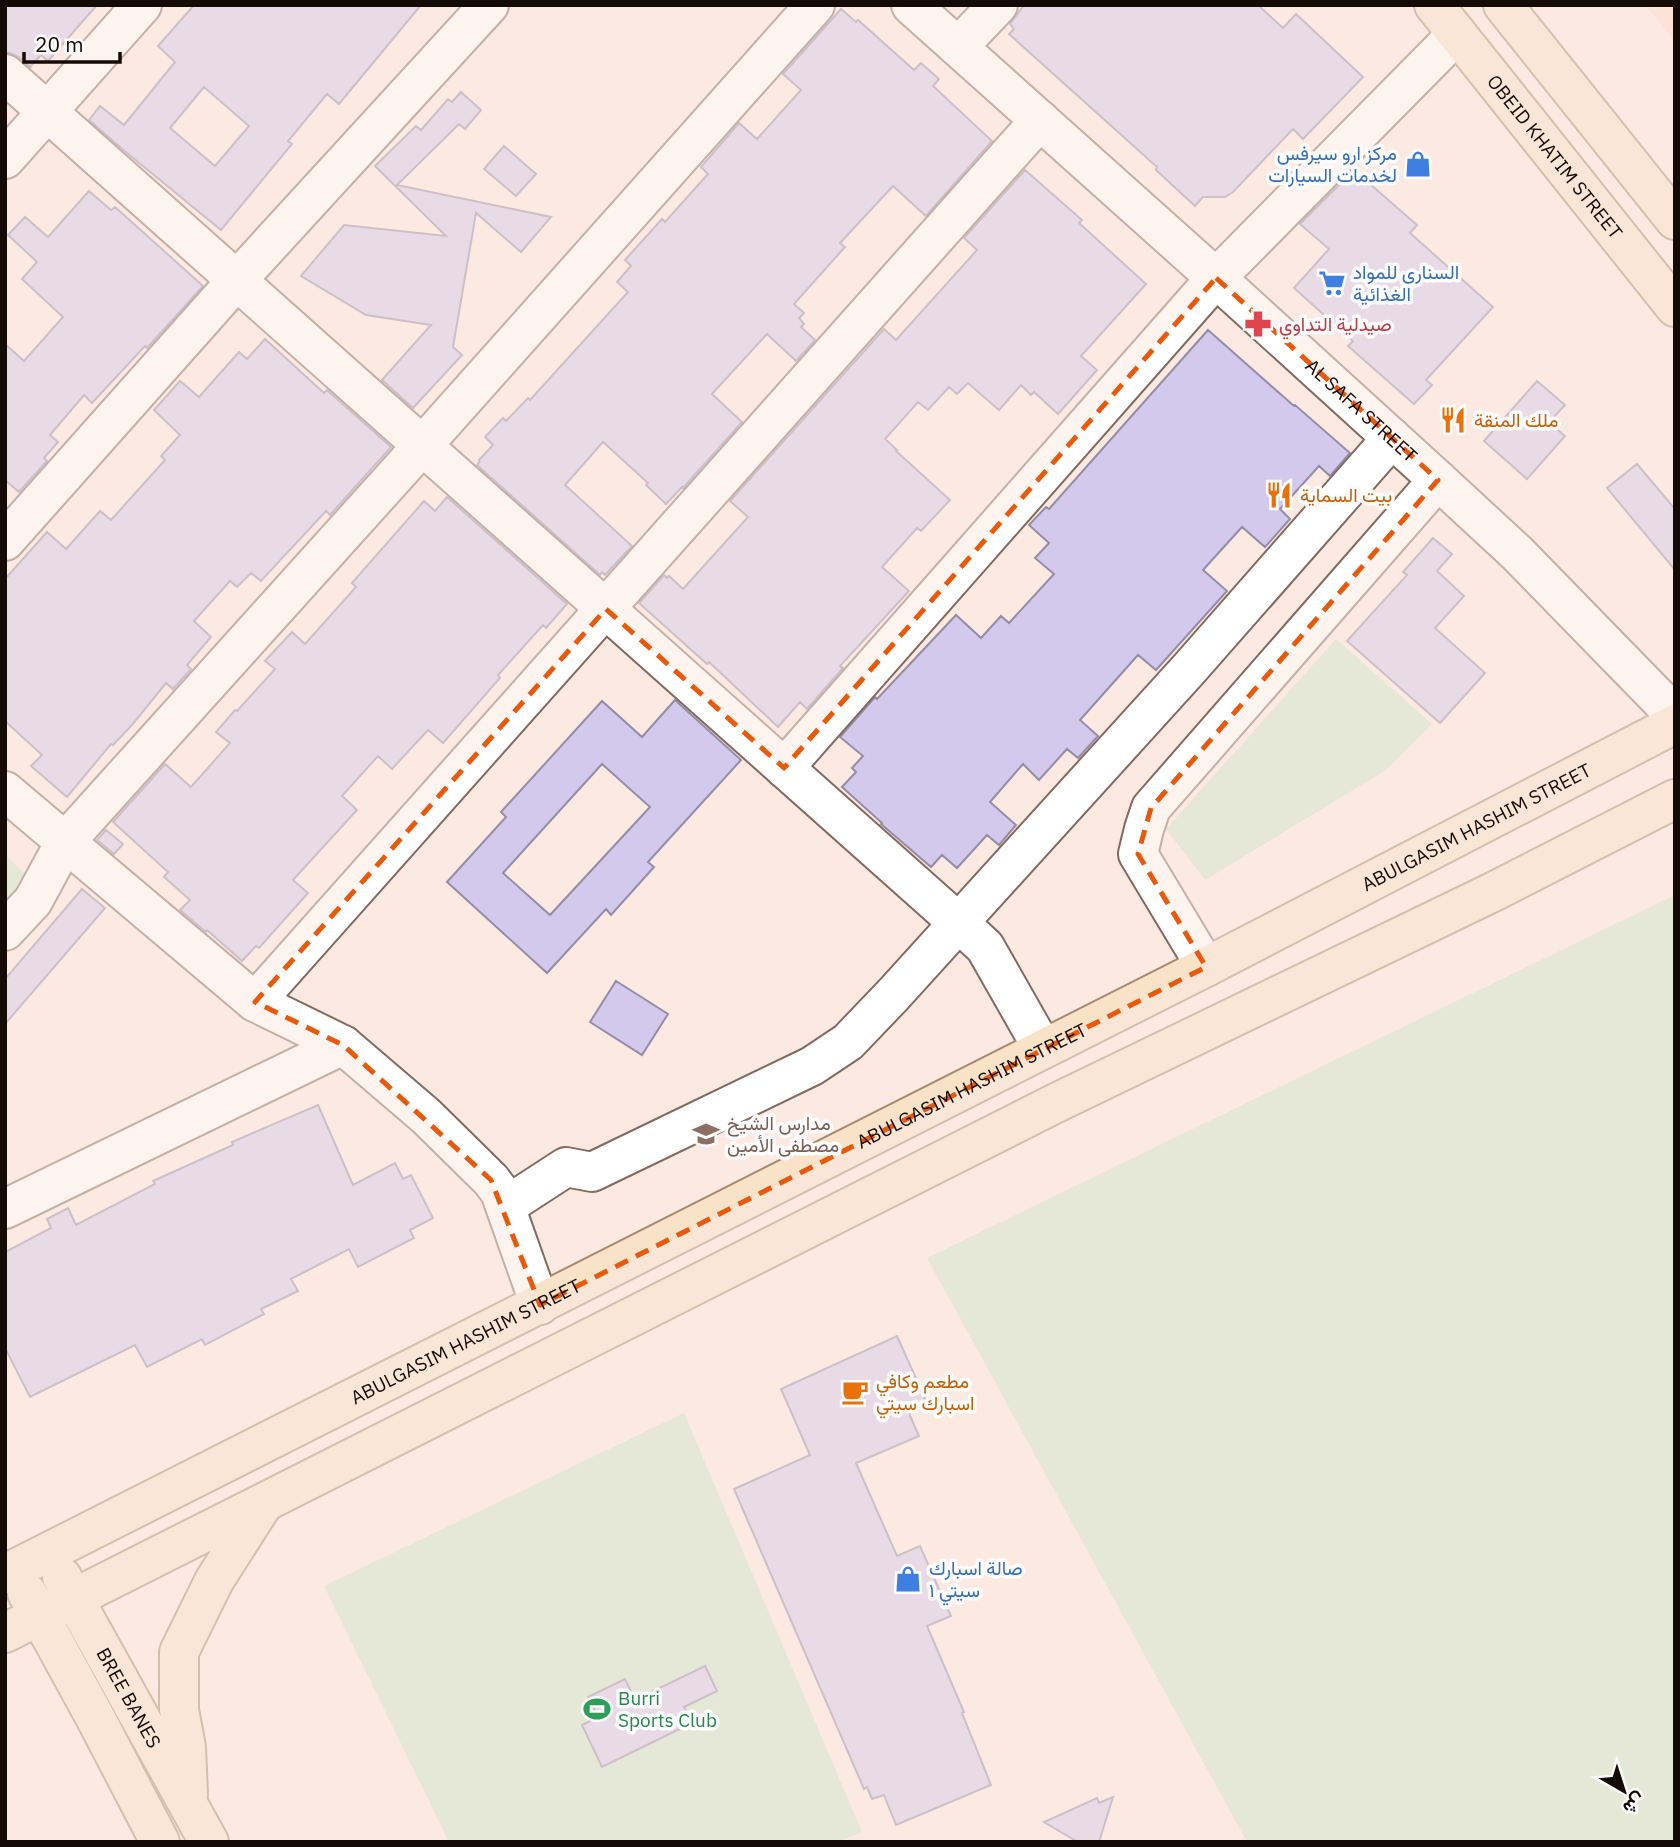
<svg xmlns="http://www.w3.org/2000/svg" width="1680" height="1847" viewBox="0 0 1680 1847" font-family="'IBM Plex Sans',Vazirmatn,sans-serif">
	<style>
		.built { fill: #ffdac9 }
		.green { fill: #cae4cb }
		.building { fill: #d2c9ec; stroke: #938da6; stroke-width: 2; fill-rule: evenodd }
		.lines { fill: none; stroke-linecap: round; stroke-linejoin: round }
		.minor-casing { stroke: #836a5e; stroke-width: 42 }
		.major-casing { stroke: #a58b6c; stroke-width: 42 }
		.minor { stroke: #fff; stroke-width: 38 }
		.major { stroke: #f8e3c8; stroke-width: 38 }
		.marked { fill: none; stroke: #e8590c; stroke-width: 5; stroke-dasharray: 14 9; stroke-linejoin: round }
		.labels { text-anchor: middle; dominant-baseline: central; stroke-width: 7; stroke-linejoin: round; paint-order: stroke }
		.shop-label { font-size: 19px; fill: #366cbe; stroke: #fcfcfc; text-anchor: start }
		.street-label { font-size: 19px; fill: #140b07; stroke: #fcfcfc }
		.health-label { font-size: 19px; fill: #be3a42; stroke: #fcfcfc; text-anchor: start }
		.food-label { font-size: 19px; fill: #c56008; stroke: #fcfcfc; text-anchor: start }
		.education-label { font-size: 19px; fill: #785e54; stroke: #fcfcfc; text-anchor: start }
		.leisure-label { font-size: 19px; fill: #27864d; stroke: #fcfcfc; text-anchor: start }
	</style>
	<rect width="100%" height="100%" fill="#fceae2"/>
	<!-- built -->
	<path class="built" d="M1645,5H1675V41Z"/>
	<!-- green -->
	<path class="green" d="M1336,639L1432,724L1386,770L1205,880L1166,829Z
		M5,854L31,881L5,907Z
		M1675,895V1842H1247L927,1258Z
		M684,1413L862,1832L838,1842H449L324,1586Z"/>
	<!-- building -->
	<path class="building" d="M5,5H97L48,61L41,55L30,67L19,57L10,53H5Z
		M194,5H421L339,104L327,94L288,141L292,144L221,230L121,148L89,120L100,106L124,125L175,62L158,46ZM204,87L249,126L215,166L170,128Z
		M1024,5H1258L1283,28L1296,14L1363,77L1303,139L1293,129L1233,192L1225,197H1203L1195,206L1156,170L1157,167L1009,34L1014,29L1010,24Z
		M841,9L856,22L858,20L914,70L921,63L939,79L933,86L992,141L926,216L893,186L840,243L845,247L794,304L804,313L799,318L804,324L801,327L815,340L796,361L767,334L712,394L742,422L683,488L682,487L666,504L646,485L648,483L603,442L565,485L632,546L605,575L602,572L600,575L477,465L480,461L479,460L493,445L485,437L503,418L506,421L528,398L530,400L628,292L617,282L631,266L625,260L662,219L665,222L708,174L701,167L739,123L757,139L801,90L783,74Z
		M461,92L481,110L465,129L459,124L397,185L551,217L521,252L476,213L453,347L462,355L413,408L382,380L431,325L366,315L301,276L344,225L446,236L375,166L416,126L421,130L448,99L452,102Z
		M504,146L536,174L516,196L484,169Z
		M1025,170L1082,220L1079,223L1146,284L1081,356L1097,370L1058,414L1034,392L1031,395L1021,385L999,410L968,383L957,394L949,387L928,410L918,402L885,439L897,450L896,451L950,500L921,531L917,528L882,567L909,591L840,666L843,668L807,709L800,702L778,727L709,662L707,664L639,603L664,575L667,578L669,576L683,589L748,517L730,501L884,329L896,340L977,250L964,238Z
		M1354,170L1417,225L1410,233L1493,307L1426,380L1432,385L1414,404L1348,346L1353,341L1294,288L1329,249L1300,224Z
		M89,191L111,210L115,207L203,286L147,348L145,346L92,403L84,395L50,435L58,442L44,458L47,461L19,492L5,480V344L24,361L63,317L22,279L37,262L8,235L25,217L48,237Z
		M1208,330L1294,406L1295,405L1350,453L1330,476L1319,466L1280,509L1290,519L1265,547L1242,527L1203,570L1227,591L1156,670L1138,655L1080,720L1098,736L1078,758L1067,749L1039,780L1023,764L990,802L1016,825L999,845L987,835L957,868L942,855L931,867L881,824L882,823L842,787L856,772L852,768L863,756L840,737L875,697L877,699L956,615L981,638L1001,616L1009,623L1054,574L1035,558L1049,543L1029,525L1046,507L1049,509Z
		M265,339L324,393L327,390L391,447L330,515L326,511L261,581L251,573L237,587L230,581L194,621L211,637L187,665L191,669L173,689L166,683L132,725L113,745L111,744L67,797L31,766L42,755L5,721V579L47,532L66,549L100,511L111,520L165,460L161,456L180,435L154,410L180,381L199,397L239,352L247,359Z
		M1537,381L1565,405L1549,422L1565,436L1527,479L1484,441Z
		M1637,464L1675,509V570L1607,488Z
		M447,497L567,604L546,628L543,625L498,675L500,678L443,743L428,730L392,769L378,756L342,796L357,810L293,880L308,893L259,948L256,946L242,961L207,930L206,932L180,910L190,900L164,877L168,872L113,822L165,764L191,787L230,743L216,732L235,710L237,711L275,669L265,661L292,632L305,644L356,587L352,583L424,501L435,511Z
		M1433,538L1452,554L1437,571L1464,596L1435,628L1485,673L1440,723L1347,641L1407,575L1403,572Z
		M675,700L741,760L648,862L654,867L611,915L606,909L547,973L447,882L506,817L501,812L602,701L642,737ZM602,764L650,807L550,915L503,873Z
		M106,830L123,844L114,854L97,840Z
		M82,889L105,908L5,1024V979Z
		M616,981L668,1014L642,1055L590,1022Z
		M318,1105L353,1185L395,1163L403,1179L411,1175L433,1218L410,1230L414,1238L358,1267L349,1249L291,1279L298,1291L261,1309L264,1314L205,1345L202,1339L147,1367L135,1345L30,1397L5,1348V1252L51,1228L47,1219L68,1208L76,1225L155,1184L153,1181L233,1145L232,1142Z
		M897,1336L927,1403L908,1411L919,1436L856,1463L897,1556L920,1546L951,1616L927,1626L964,1712L962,1713L991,1785L896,1825L884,1795L872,1799L867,1787L864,1789L734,1489L810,1455L781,1389Z
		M705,1666L717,1691L684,1707L692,1723L602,1767L582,1725L598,1717L588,1697L625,1679L635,1700Z
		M1113,1797L1099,1842H1078L1044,1822L1097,1798L1099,1803Z"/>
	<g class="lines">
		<!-- minor casing -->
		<g class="minor-casing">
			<g id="minor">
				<path id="s1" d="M911,5L1216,278L1438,480L1517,553L1675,715"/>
				<path d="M958,47L998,5"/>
				<path d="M5,74L972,935L985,947L1043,1049"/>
				<path d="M5,159L142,5"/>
				<path d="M5,541L237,280L489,5"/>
				<path d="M784,768L1216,278L1457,34"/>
				<path d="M5,791L255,1002L343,1045L426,1116L491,1180L500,1192L540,1305"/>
				<path d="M5,931L33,901L65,842L422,446L815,5"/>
				<path d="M1206,967L1138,854L1144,829L1151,808L1438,480"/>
				<path d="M255,1002L1040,120"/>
				<path d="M506,1206L566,1167L592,1172L812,1066L848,1042L893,995L1189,669L1392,438"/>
				<path d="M5,1209L343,1045"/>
			</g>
		</g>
		<!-- major casing -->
		<g class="major-casing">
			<g id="major">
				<path id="s2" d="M1434,5L1675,307"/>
				<path d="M1503,5L1675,220"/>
				<path id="s3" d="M5,1574L1206,967L1675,724"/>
				<path id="s4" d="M62,1577L209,1842"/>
				<path d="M27,1593L96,1719L160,1842"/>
				<path d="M5,1633L1056,1103L1495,891L1675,799"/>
				<path d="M188,1795L186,1747L179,1710V1652L214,1581L263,1504"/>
			</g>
		</g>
		<!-- minor -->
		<use href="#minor" class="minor"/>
		<!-- major -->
		<use href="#major" class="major"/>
	</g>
	<!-- marked area -->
	<path d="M0 0H1680V1847H0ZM1216,278L1438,480L1151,808L1138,854L1206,967L540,1305L491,1180L343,1045L255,1002L606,609L784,768Z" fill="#fceae2" fill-opacity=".55" fill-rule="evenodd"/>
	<path class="marked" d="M1216,278L1438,480L1151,808L1138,854L1206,967L540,1305L491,1180L343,1045L255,1002L606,609L784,768Z"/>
	<!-- icons -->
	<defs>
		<g id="shop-bare" transform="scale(2.1)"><path d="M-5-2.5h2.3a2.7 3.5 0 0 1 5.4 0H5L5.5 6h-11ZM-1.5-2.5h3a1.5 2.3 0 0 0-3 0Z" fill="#3f7fe0" stroke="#fcfcfc" stroke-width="2.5" paint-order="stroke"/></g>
		<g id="supermarket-bare" transform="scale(2.1)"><path d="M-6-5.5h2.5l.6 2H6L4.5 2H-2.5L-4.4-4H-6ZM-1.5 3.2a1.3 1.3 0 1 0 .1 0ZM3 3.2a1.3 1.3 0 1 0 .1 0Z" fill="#3f7fe0" stroke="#fcfcfc" stroke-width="2.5" paint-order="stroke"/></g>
		<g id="pharmacy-bare" transform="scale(2.1)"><path d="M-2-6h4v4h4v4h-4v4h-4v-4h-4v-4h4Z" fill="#e0444e" stroke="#fcfcfc" stroke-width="2.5" paint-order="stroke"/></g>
		<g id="restaurant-bare" transform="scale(2.1)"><path d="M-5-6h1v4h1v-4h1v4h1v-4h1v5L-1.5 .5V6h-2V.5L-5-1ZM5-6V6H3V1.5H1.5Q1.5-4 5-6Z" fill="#e8710a" stroke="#fcfcfc" stroke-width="2.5" paint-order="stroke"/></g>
		<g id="school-bare" transform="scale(2.1)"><path d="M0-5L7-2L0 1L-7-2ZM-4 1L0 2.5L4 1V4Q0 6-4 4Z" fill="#8d6e63" stroke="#fcfcfc" stroke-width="2.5" paint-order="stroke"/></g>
		<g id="cafe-bare" transform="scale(2.1)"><path d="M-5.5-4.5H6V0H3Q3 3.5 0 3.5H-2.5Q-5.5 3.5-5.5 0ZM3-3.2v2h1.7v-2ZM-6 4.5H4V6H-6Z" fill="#e8710a" stroke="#fcfcfc" stroke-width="2.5" paint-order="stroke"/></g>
		<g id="stadium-bare" transform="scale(2.1)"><path d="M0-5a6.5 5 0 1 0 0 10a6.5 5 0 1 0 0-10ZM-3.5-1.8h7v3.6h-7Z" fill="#2e9e5b" stroke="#fcfcfc" stroke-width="2.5" paint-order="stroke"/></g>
	</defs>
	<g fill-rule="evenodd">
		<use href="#shop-bare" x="1418" y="164"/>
		<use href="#supermarket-bare" x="1332" y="283"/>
		<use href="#pharmacy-bare" x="1258" y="324"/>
		<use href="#restaurant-bare" x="1453" y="420"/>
		<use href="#restaurant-bare" x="1279" y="495"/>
		<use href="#school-bare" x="706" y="1134"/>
		<use href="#cafe-bare" x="855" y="1392"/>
		<use href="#shop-bare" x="908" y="1579"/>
		<use href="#stadium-bare" x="597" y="1709"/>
	</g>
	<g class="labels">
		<!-- shop labels -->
		<g class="shop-label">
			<text x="1397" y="153" text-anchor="end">مركز ارو سيرفس<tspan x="1397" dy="22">لخدمات السيارات</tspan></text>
			<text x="1353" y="272">السناري للمواد<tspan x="1353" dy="22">الغذائية</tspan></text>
			<text x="929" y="1568">صالة اسبارك<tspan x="929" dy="22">سيتي ١</tspan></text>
		</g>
		<!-- street labels -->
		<g class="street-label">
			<text stroke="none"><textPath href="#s2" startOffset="194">OBEID KHATIM STREET</textPath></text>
			<text stroke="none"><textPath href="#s1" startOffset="606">AL SAFA STREET</textPath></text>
			<text stroke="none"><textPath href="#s3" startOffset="1650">ABULGASIM HASHIM STREET</textPath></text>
			<text stroke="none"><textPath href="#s3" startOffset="1083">ABULGASIM HASHIM STREET</textPath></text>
			<text stroke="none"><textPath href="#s3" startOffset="516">ABULGASIM HASHIM STREET</textPath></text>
			<text stroke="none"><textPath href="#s4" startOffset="138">BREE BANES</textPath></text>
		</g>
		<!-- health labels -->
		<g class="health-label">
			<text x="1279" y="324">صيدلية التداوي</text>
		</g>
		<!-- food labels -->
		<g class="food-label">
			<text x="1474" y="420">ملك المنقة</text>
			<text x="1300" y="495">بيت السماية</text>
			<text x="876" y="1381">مطعم وكافي<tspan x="876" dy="22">اسبارك سيتي</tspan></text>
		</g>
		<!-- education labels -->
		<g class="education-label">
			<text x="727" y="1123">مدارس الشيخ<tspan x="727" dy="22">مصطفى الأمين</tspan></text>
		</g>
		<!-- leisure labels -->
		<g class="leisure-label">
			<text x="618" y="1698">Burri<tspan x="618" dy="22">Sports Club</tspan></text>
		</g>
	</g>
	<!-- border -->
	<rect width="1680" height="1847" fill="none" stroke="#140b07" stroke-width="14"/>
	<!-- north arrow -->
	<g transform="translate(1624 1791) rotate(141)" stroke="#fcfcfc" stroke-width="5" paint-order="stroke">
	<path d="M0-5L12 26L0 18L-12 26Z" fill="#140b07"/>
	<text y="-10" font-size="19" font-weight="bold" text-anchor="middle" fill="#140b07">ش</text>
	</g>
	<!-- scale -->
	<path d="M24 52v10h96v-10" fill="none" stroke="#140b07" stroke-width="3.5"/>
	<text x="35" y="52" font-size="21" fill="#140b07" stroke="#fcfcfc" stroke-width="5" paint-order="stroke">20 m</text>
</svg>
